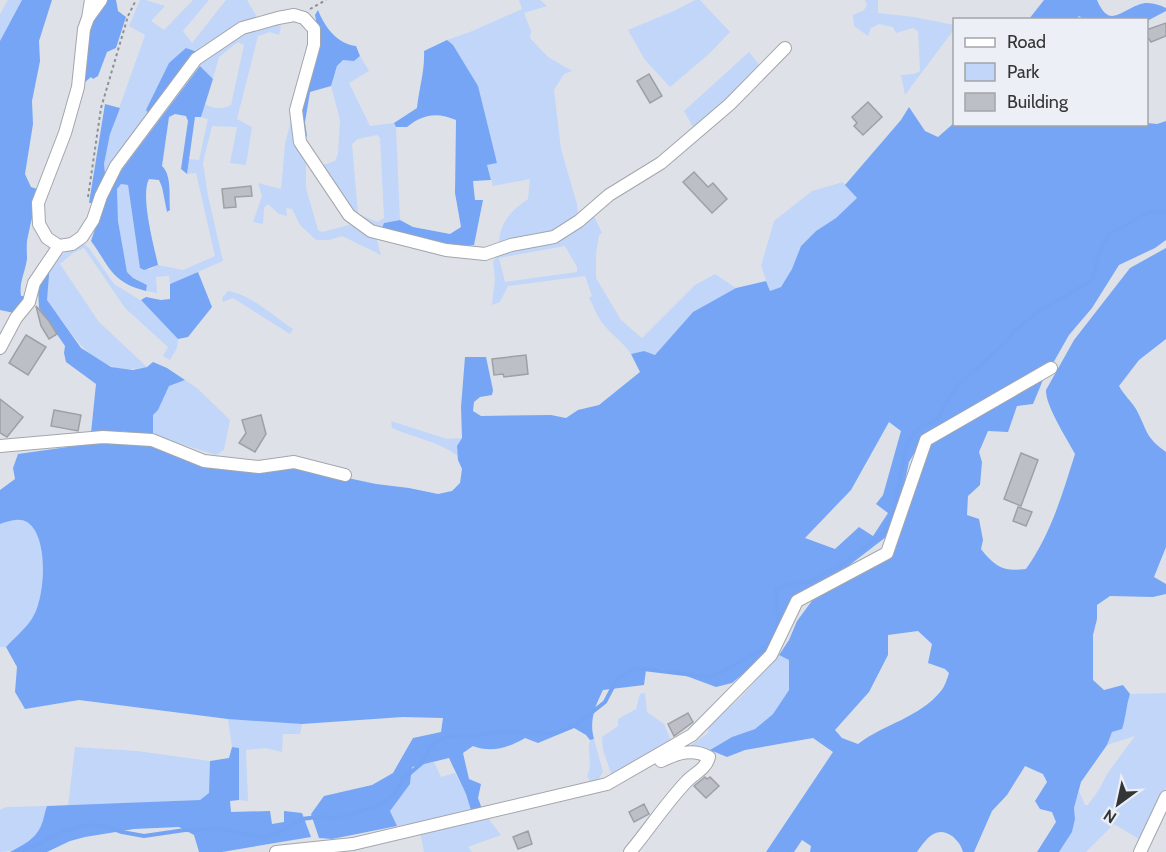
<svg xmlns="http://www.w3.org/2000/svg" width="1166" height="852" viewBox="0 0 1166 852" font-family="Cabin,sans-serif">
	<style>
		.green { fill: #c1d6f8; fill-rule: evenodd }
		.forest { fill: #76a5f6; fill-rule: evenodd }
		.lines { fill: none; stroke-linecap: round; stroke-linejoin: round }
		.stream { stroke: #75a3f4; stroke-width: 4 }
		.building { fill: #bcbfc5; stroke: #9da1a7; stroke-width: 1.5 }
		.minor-casing { stroke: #a3a6ac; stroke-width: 14 }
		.path { stroke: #8e9094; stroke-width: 2; stroke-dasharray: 3 3; stroke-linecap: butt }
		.minor { stroke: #fff; stroke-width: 12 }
	</style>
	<rect width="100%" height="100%" fill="#dee2e8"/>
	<!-- green -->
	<path class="green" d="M8,0H22L0,41V14Z
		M140,0H146L165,6L151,21L164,30L193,0H209L183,31L192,43L226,0H247L258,19L228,30L197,52L105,173L104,164L110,134L145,35L129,26Z
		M519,0H540L547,6L524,13L531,31L530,38L548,57L572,71L564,74L554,90L561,149L577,204L578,218L556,231L499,244C500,221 511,211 528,199L530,179L493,186L487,165L497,163L447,40L470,32L522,9Z
		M695,0H700L730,32L709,54L670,87L645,60L628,30L676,10Z
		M865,0H878V13L914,17L954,25V33L952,32L905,95L901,75L914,74L920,71L918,31L913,28L896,33L893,27L879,24L871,28L868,36L854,26L853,15L864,10L867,5Z
		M278,24L281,26L279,35L270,32L258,36L237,119L252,127L246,165L230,163L237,127L212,126L203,163L208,196L223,261L170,284L169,276L156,277L157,293L146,291L147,285L133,278L127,272L118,221L117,189L121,184L128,185L137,248L149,270L158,265L183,270L215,256L196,173L187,174L189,159L199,160L208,119L201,117L205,104C214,109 221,110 231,105L244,45L238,42L219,57L213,79L200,66C220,41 248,30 278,24Z
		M749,52L761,67L694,129L684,111Z
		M360,56L369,71L349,83L370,126L394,123L396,127L400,220L384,223L381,230L362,222L320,166L335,161L338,154L340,120L331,86L337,67L343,60H354ZM377,135L380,138L384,218L378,222L358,214L352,144L358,139Z
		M291,120L306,159V188L318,230L322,232L353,224L376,237L381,255L342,236L329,240H316L300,225L292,209L286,208L287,216L279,214L268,204L264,208L263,224L253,222L262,196L258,183L281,189L285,144Z
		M843,182L857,198L836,218L816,231L801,246L792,269L781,287L770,291L761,266L774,221L812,191Z
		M593,214L602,233L599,235L596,254V278L621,320L642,338L695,285L715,274L736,288L693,312L655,355L644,351L631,354C623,342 612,335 603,324C597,317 594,306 589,298L592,296L585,276L508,286L500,302L492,305L495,279L493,261L500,253L571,235ZM565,246L577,267V272L505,282L499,258Z
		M84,244L89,248L114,284L145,303L178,339L177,348L170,360L163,356L168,347L125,308L84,248L73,253L60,264L99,322L147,367C103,376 84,352 61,319C57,314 49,306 47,300C44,293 49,272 50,263L70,249Z
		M228,291C252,295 273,316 293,329L290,334L233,298L223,302L222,298Z
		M185,380L197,388L230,420L224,450L216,455L153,435V415L158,410L169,386Z
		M391,421L447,439L462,438L457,446L458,456C438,441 414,438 392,428Z
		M11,520C15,520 22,520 25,521C50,532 44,595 35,615C29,627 15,637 6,647H0V524Z
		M779,655L789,660V690L773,714L762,723L755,729L732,737L710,750H684L708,733L709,725L741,697Z
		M645,693L647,712L664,724L673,745L612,776L603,750L602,737L618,726V719L636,709L640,694Z
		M1166,693V788L1142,841L1114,824L1086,852H1059L1072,832L1075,819L1074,808L1079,791L1085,805H1088L1100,788L1107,774L1135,736L1107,745L1112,732L1125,719V707L1130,694Z
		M239,718L302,724L300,734H283L282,752L265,748L246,750L248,801L239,800V748L232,747L228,719Z
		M594,739L603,772L598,780L590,781L587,776C593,764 587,753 590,740Z
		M75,747L137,751L210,761L209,793L200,800L68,806Z
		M434,762L441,777L455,773L466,794L473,813L397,826L390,811L410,784L412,767Z
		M47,806C44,813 44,819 42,825C36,841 16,852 0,852V810L6,807Z
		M487,817L501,835L468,847L472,852H424L420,831Z"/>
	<!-- forest -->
	<path class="forest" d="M22,0H52L39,41L40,61L32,101L33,124L25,174L31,187L40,190C35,205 31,221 28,236C26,243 27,251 27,259C25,273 19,282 21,296H27L14,313L0,310V41Z
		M106,0H116L118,11L126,17L116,48L107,52L98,76L93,79L91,77L84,83L89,25Z
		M1044,0H1097C1109,28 1119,12 1138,5C1148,1 1157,4 1166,8V11L1147,21L1146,20L1084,19L1079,16L1076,19H1029Z
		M318,10C324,26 337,44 356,46L360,56L354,61L343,60L337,66L331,86L310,92L305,122L307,136L303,141L299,119L320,40L315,15Z
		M447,40L453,45L478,86L497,163L487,165L491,180L473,181L475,200H483L474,245C442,250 411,238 381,230L384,223L400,220L413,227L450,234L461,227L455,193L456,120C437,112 423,114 407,127H396L394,123L417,108C419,88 425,71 424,51Z
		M186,48L197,52L149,114L146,110L169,63Z
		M200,66L213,79L201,117H195L187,174L181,169L188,121L186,116L175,114L169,117L162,166C172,175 169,197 170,210L167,212L162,187L159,180L149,179C140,196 154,246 158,265L144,270L140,268L128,185L121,184L117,189L118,221L127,272L133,278L147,285L146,291C111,282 110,267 91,241L101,211L120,172Z
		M105,104L120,108L110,134L104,164L105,173L93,203H89Z
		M909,107L925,131L938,137L954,123L1146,124L1147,123L1157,124L1166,121V240L1155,248L1119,265L1092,308L1069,335L1048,372L923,439L909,462L899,509L894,526L886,537L799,604L766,655L732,683L716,687L681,674L660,669L646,670L644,685L603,690C595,706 589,721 594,739L590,740L586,735L574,728L538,743L525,738C508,748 491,753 473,746L463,753L469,779L481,784L478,798L482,809L471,810L466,794L449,758L412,767L410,784L390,811L397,826L332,839L319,838L311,814L324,796L372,785L393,773L413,738L441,732L443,718L403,717L302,724L228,719L79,700L25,709L15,692L17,667L6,647C15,637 28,627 34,615C45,595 49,536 27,522C19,517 8,521 0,524V490L15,479L13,468L18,454L89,444L111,438H134L212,462H272L376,484L409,488L438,494L452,491L460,483L462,469L458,460L457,446L462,438L461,407L465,357H486L493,390L492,395L480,397L474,402L473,411L481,416L551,415L566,418L578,410L599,405L640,372L631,354L644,351L655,355L693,312L736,288L766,281L770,291L781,287L792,269L801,246L816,231L836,218L857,198L845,185L901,120ZM889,422L901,431L883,495L876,504L888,513L873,536L859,527L835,549L805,538L851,490Z
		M1166,248V339L1139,360L1119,386C1124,395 1131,401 1136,409C1148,431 1144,436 1166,452V547L1154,577L1166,584V594L1153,597L1110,596L1097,605V619L1093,635V680L1104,690L1123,685L1130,694C1126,706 1126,717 1122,729L1112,732L1107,745L1081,782L1074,808L1075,819L1072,832L1059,852H1037L1056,822L1052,812L1040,809L1035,801L1047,782L1043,774L1025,766L1007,795L992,811L974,852H963C961,845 958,841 952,836C936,825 926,839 917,852H810L811,846L802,840L794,852H766L833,752L813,738L745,750L727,757L710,750L732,737L755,729L773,714L789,690V660L779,655L789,640L797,621L814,598L859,571L899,535L911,494L918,462L935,437L1035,379L1043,380L1033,404L1017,406L1008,432L988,431L979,452L982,462L980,485L968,496L967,515L979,519L983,540L981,549C995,567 1004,572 1026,569C1051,534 1062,495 1075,454C1067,439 1045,405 1046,390L1074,340L1130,268ZM918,631L932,644L928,663L945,669L949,673C947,679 945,686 941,691C919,718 884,724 858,744L842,738L835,730L869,692L888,655V635Z
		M50,263L47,300L81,348L111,367L133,370L147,367L153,362L167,368L185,380L169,386L158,410L153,415V435L119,431L91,433L96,384L66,362L64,353L65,346L39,308L38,287Z
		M198,272L212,307L188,337L178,339L141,300L146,297L161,300L170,299V284Z
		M232,747L239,748V800L230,801L231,812L270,811L272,824L284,822V811L302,813L311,837L222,852H199L194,835L179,827L134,829L85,837L70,841L47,852H10C22,845 35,840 41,826C44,820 44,813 47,806L200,800L209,793L210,761L229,758Z"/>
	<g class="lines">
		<!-- stream -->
		<path class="stream" d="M17,852L39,844L62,831L89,825L105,826L122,832L144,836L185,830L220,829L262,837L276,834L302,819L317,817L337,818L375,807L394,795L403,779L422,763L432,744L446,737L476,736L494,732L556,733L576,725L605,702L617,679L635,668L710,677L727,669L761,650L772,640L778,627L776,589L793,583L810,582L824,573L840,566L885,532L893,514L907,442L918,429L937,419L955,388L1006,342L1014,331L1042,309L1092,281C1095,268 1101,241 1110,233C1114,230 1120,229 1123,227C1140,218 1144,209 1166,212"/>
	</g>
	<!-- building -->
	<path class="building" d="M1166,23V36L1151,42L1149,39L1146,40V30Z
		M649,74L662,96L650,103L637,81Z
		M868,102L882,117L863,135L854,126L857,123L852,117Z
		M694,172L708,187L713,183L727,199L712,213L683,182Z
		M251,186L252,196L235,197L236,207L224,208L222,189Z
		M36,306L49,321L57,334L49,339L41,326Z
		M26,335L46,347L28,375L9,363Z
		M526,355L528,374L504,377L503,374L494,375L492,359Z
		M0,399L23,417L7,437L0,433Z
		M54,410L81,415L78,431L51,426Z
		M261,415L266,434L255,452L239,443L246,433L242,420Z
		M1021,453L1038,460L1021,506L1004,499Z
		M1018,507L1032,512L1026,526L1013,521Z
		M688,713L693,722L674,736L668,724Z
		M705,777L707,779L710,777L719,786L706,798L694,786Z
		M644,804L649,814L634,822L629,812Z
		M528,831L532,844L518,849L513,837Z"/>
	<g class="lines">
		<!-- minor casing -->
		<g class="minor-casing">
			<path id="minor" d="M91,0L88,18L101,0
				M88,18L84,29L78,87L65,133L38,203L39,224L47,238L59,246L72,244L82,237L93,220L101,196L116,166L196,59L242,28L278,18L294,15L304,18L314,29V45L296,110L300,142L349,215L371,231L446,250L485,254L511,245L554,237L579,221L609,195L661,163L730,104L785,48
				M0,348L16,318L29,302L34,283L59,246
				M0,446L103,437L152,440L204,461L259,467L294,462L345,475
				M276,852L353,844L607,784L692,735L771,655L797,601L887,553L926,440L1051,368
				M630,852C650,828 666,803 687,781C695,773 706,769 709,757C692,748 678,753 661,761
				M1140,852L1166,797"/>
		</g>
		<!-- path -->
		<path class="path" d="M310,9L326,0
			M88,197L101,108L128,16L136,0"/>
		<!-- minor -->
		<use href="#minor" class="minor"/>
	</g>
	<!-- legend -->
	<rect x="953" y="18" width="195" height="108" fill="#eceff5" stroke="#a2a5a9" stroke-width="1.5"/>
	<rect x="965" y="38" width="30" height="9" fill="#ffffff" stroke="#a2a5a9" stroke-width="1.5"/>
	<text x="1007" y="48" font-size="18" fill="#343537">Road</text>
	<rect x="965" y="63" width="30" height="18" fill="#c1d6f8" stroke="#a2a5a9" stroke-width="1.5"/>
	<text x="1007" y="78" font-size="18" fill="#343537">Park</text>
	<rect x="965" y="93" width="30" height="18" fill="#bcbfc5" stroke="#a2a5a9" stroke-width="1.5"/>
	<text x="1007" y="108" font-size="18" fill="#343537">Building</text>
	<!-- north arrow -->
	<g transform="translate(1118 804) rotate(213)" stroke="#eceff5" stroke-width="4.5" paint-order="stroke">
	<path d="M0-4.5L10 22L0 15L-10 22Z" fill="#343537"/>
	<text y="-9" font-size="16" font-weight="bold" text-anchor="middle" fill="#343537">N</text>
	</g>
</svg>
